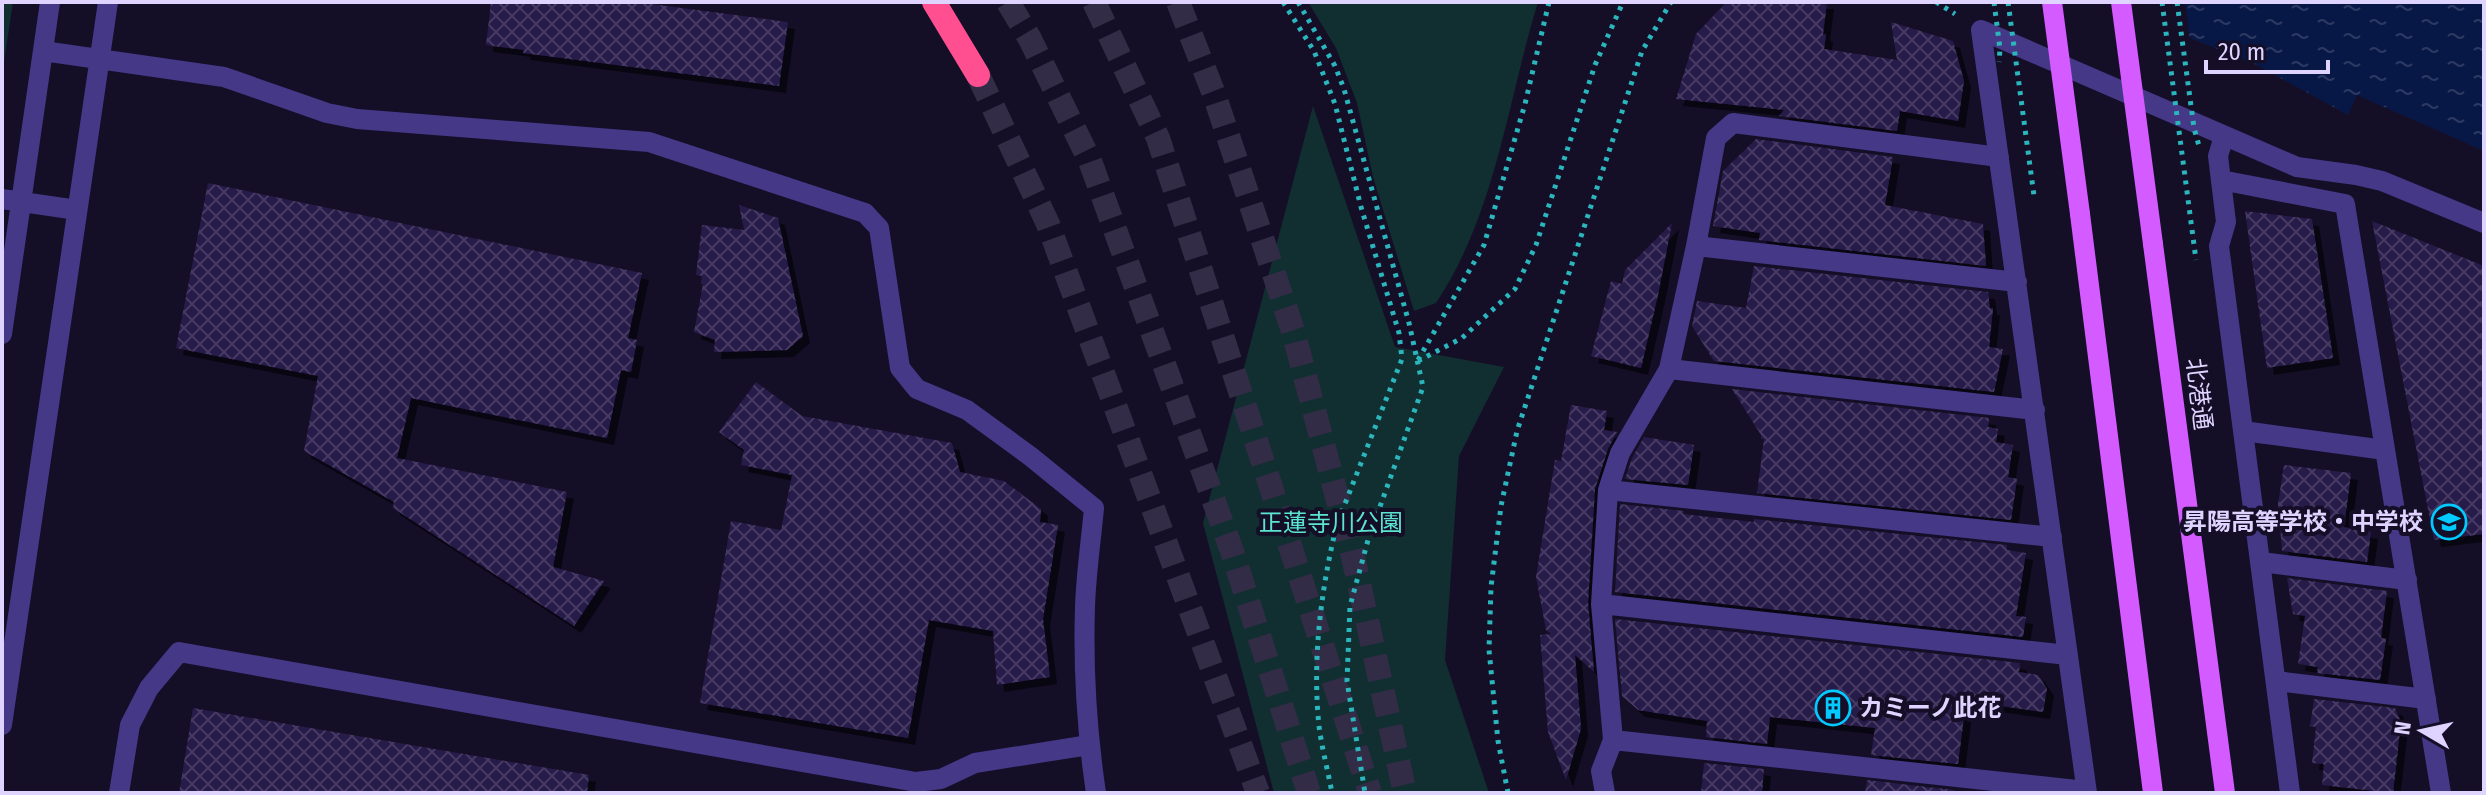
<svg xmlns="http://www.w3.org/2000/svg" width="2486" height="795" viewBox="0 0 2486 795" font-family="'Fira Sans Condensed','Noto Sans JP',sans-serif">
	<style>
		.green { fill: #112f31 }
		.water { fill: url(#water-ripples) }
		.pier { fill: #150e27 }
		.building { fill: url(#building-cross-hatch); filter: url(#shadow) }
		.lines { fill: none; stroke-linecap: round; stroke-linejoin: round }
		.highway-tunnel { stroke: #332c47; stroke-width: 24; stroke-dasharray: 24 12; stroke-linecap: butt }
		.path { stroke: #2bb5bc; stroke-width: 5; stroke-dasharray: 4 6; stroke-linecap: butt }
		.minor { stroke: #443887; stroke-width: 20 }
		.major { stroke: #d45bff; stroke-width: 20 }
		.highway { stroke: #ff4f90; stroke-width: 24 }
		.path-bridge { stroke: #2bb5bc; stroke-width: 5; stroke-dasharray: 4 6; stroke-linecap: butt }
		.major-bridge { stroke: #d45bff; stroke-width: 20 }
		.labels { text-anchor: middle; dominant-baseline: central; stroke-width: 8; stroke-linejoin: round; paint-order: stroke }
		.street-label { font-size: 24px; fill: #ded4ff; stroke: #150e27 }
		.poi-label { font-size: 24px; font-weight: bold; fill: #ded4ff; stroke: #150e27; text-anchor: end }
		.park-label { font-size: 24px; fill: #5be4d1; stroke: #150e27 }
	</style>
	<defs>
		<pattern id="water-ripples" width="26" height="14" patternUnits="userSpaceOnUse" patternTransform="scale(2)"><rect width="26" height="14" fill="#081846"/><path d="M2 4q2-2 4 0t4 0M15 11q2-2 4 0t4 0" fill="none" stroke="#2c3962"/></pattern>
		<pattern id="building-cross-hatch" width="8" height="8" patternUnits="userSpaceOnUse" patternTransform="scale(2)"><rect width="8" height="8" fill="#281a48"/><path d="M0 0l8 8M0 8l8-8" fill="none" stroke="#473a63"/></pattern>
		<filter id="shadow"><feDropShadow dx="7" dy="7" stdDeviation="0" flood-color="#0009"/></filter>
	</defs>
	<rect width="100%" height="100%" fill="#150e27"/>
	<!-- green -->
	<path class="green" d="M2,2H13L2,75Z
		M1308,2H1538C1507,103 1496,213 1436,303L1414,311L1373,177L1357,103L1336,48Z
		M1313,106L1395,347L1504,367L1459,456L1445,660L1489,793H1274L1203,523Z"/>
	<!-- water -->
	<path class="water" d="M2085,2H2484V151L2357,95L2348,115L2253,63L2185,36Z"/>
	<!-- pier -->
	<path class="pier" d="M2081,2H2185L2190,42L2083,6Z"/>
	<!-- building -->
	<path class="building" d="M491,2H636L788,22L779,86L523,53L524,50L486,45Z
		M1727,2H1827L1823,34L1826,35L1824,49L1897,60L1891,22L1953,41L1964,81L1958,121L1900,111L1897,131L1779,116L1784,110L1676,99L1696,34Z
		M1756,139L1893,157L1885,205L1983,224L1986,266L1759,240L1760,233L1713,226L1723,171Z
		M208,183L642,273L628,338L637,340L631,372L621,370L607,438L411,398L397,458L567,492L553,567L604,581L574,626L393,508L394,502L304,451L318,376L176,348Z
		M739,205L778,218L803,336L787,350L714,352L715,340L694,332L703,284H701L702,276L696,275L702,225L744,230Z
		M2245,211L2312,219L2333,358L2267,368Z
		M2372,221L2484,266V534L2434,540Z
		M1672,223L1658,295L1641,368L1591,356L1611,281L1622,284L1625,270Z
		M1754,266L1988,292L1990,308H1993L1989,347L2003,349L1994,392L1714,361L1692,326L1697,301L1746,308Z
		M756,382L802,416L952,443L960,472L1004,481L1041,509L1040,522L1058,525L1043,619L1050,677L997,685L993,631L929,620L908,738L700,703L731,521L781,530L792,475L741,465L744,450L719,432Z
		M1732,389L1989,418L1988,427L1998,429L1996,442L2013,445L2008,477L2017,479L2011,520L1757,493L1764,439H1761V435Z
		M1571,405L1607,411L1604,430L1617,432L1608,449L1595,489L1588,603L1594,672L1575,655L1581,729L1566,780L1548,732L1540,635L1551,634L1546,630L1536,577L1555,460L1561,461Z
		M1644,437L1694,445L1688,485L1625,479L1632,458Z
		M2284,465L2351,473L2344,527L2371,532L2367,562L2282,551L2278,504Z
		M1620,504L1684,511L1683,514L1754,522V519L2007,545V550L2026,553L2016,616L2026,617L2023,637L1615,592Z
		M2287,578L2387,591L2381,638L2386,639L2380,680L2317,673L2318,667L2298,664L2305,616L2293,614Z
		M1615,619L2020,663L2019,672L2038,675L2047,689L2043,712L1966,701L1958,764L1871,755L1875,728L1770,717L1767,744L1706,737L1707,721L1638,710L1622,696Z
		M2314,699L2395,708L2401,722L2393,793L2322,785L2324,764L2312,763L2316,727L2310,726Z
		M193,708L589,775L587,793H179Z
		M1704,763L1764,769L1762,793H1701Z
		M1867,780L1954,790V793H1865Z"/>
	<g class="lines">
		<!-- highway-tunnel -->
		<path class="highway-tunnel" d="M1008,2L1030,39L1090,161L1232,551L1309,793
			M1094,2L1158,138L1370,793
			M1178,2L1214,94L1293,331L1354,561L1405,793
			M978,75L1048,224L1258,793"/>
		<!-- path -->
		<path class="path" d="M1283,2L1314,51L1335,104L1361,207L1399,333L1402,359L1337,524C1321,588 1312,660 1319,726C1322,749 1328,771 1332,793
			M1298,2L1335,66L1344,89L1409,323L1423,387L1368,540L1350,606L1347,681L1365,793
			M1936,2L1955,14
			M1418,360L1484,245L1525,104L1549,2
			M1418,361L1462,338L1515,289L1536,245L1595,65L1623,2
			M1508,793L1498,741L1489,650L1491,587L1501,506L1517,431L1642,51L1671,2"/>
		<!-- minor -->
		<path class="minor" d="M1981,30L2087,793
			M1981,30L2297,167L2356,175L2382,181L2484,223
			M43,51L224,77L327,113L357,119L649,142L865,213L879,228L900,368L917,389L967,410L1030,456L1094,508C1091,541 1086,574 1085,607C1083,669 1087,732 1096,793
			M2224,136L2218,156L2226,222L2219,246L2290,793
			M2221,180L2345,204L2441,793
			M2,199L77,210
			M1696,246L2017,282
			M2,334L50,2
			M1669,369L2035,410
			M2243,431L2385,450
			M1608,490L2052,537
			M2261,562L2407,580
			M1601,604L2068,655
			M2276,681L2426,699
			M2,725L108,2
			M1613,740L2086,791
			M119,793L130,725L149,688L179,652L916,782L941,779L975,763L1089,745
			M1605,793L1601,771L1613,740L1601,604L1608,490L1620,453L1669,369L1696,246L1716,138L1733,123L1999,157"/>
		<!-- major -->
		<path class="major" d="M2080,214L2153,793
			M2153,244L2225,793"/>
		<!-- highway -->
		<path class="highway" d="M934,2L978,75"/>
		<!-- path-bridge -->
		<path class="path-bridge" d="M1994,2L2000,49L1999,62
			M2008,2L2034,196
			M2162,2L2196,260
			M2177,2L2194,128L2199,146"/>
		<!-- major-bridge -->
		<path class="major-bridge" d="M2052,2L2080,214
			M2121,2L2153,244"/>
	</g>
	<!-- icons -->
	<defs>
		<g id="school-ring" transform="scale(1.8)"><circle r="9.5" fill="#150e27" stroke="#00caff" stroke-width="1.5"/><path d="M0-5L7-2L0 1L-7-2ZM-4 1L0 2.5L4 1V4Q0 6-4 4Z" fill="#00caff"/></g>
		<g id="building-ring" transform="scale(1.8)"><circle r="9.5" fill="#150e27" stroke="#00caff" stroke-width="1.5"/><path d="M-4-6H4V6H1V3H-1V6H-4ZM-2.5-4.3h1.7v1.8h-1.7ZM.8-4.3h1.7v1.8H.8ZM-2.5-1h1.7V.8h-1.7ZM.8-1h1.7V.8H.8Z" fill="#00caff"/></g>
	</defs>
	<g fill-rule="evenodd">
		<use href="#school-ring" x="2449" y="522"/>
		<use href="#building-ring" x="1833" y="708"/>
	</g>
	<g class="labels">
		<!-- street labels -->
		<g class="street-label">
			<text transform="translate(2199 394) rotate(83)">北港通</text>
		</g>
		<!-- poi labels -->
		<g class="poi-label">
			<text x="2423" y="522">昇陽高等学校・中学校</text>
			<text x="1859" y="708" text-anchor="start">カミーノ此花</text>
		</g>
		<!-- park labels -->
		<g class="park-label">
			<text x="1331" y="523">正蓮寺川公園</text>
		</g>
	</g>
	<!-- border -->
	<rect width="2486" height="795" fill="none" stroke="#ded4ff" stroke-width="8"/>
	<!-- north arrow -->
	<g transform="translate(2422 731) rotate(279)" stroke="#150e27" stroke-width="6" paint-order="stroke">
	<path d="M0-6L14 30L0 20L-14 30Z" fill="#ded4ff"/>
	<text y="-12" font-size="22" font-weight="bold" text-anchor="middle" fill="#ded4ff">N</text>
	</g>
	<!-- scale -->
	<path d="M2206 60v12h122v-12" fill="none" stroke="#ded4ff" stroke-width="4"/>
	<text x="2218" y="60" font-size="24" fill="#ded4ff" stroke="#150e27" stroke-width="6" paint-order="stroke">20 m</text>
</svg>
